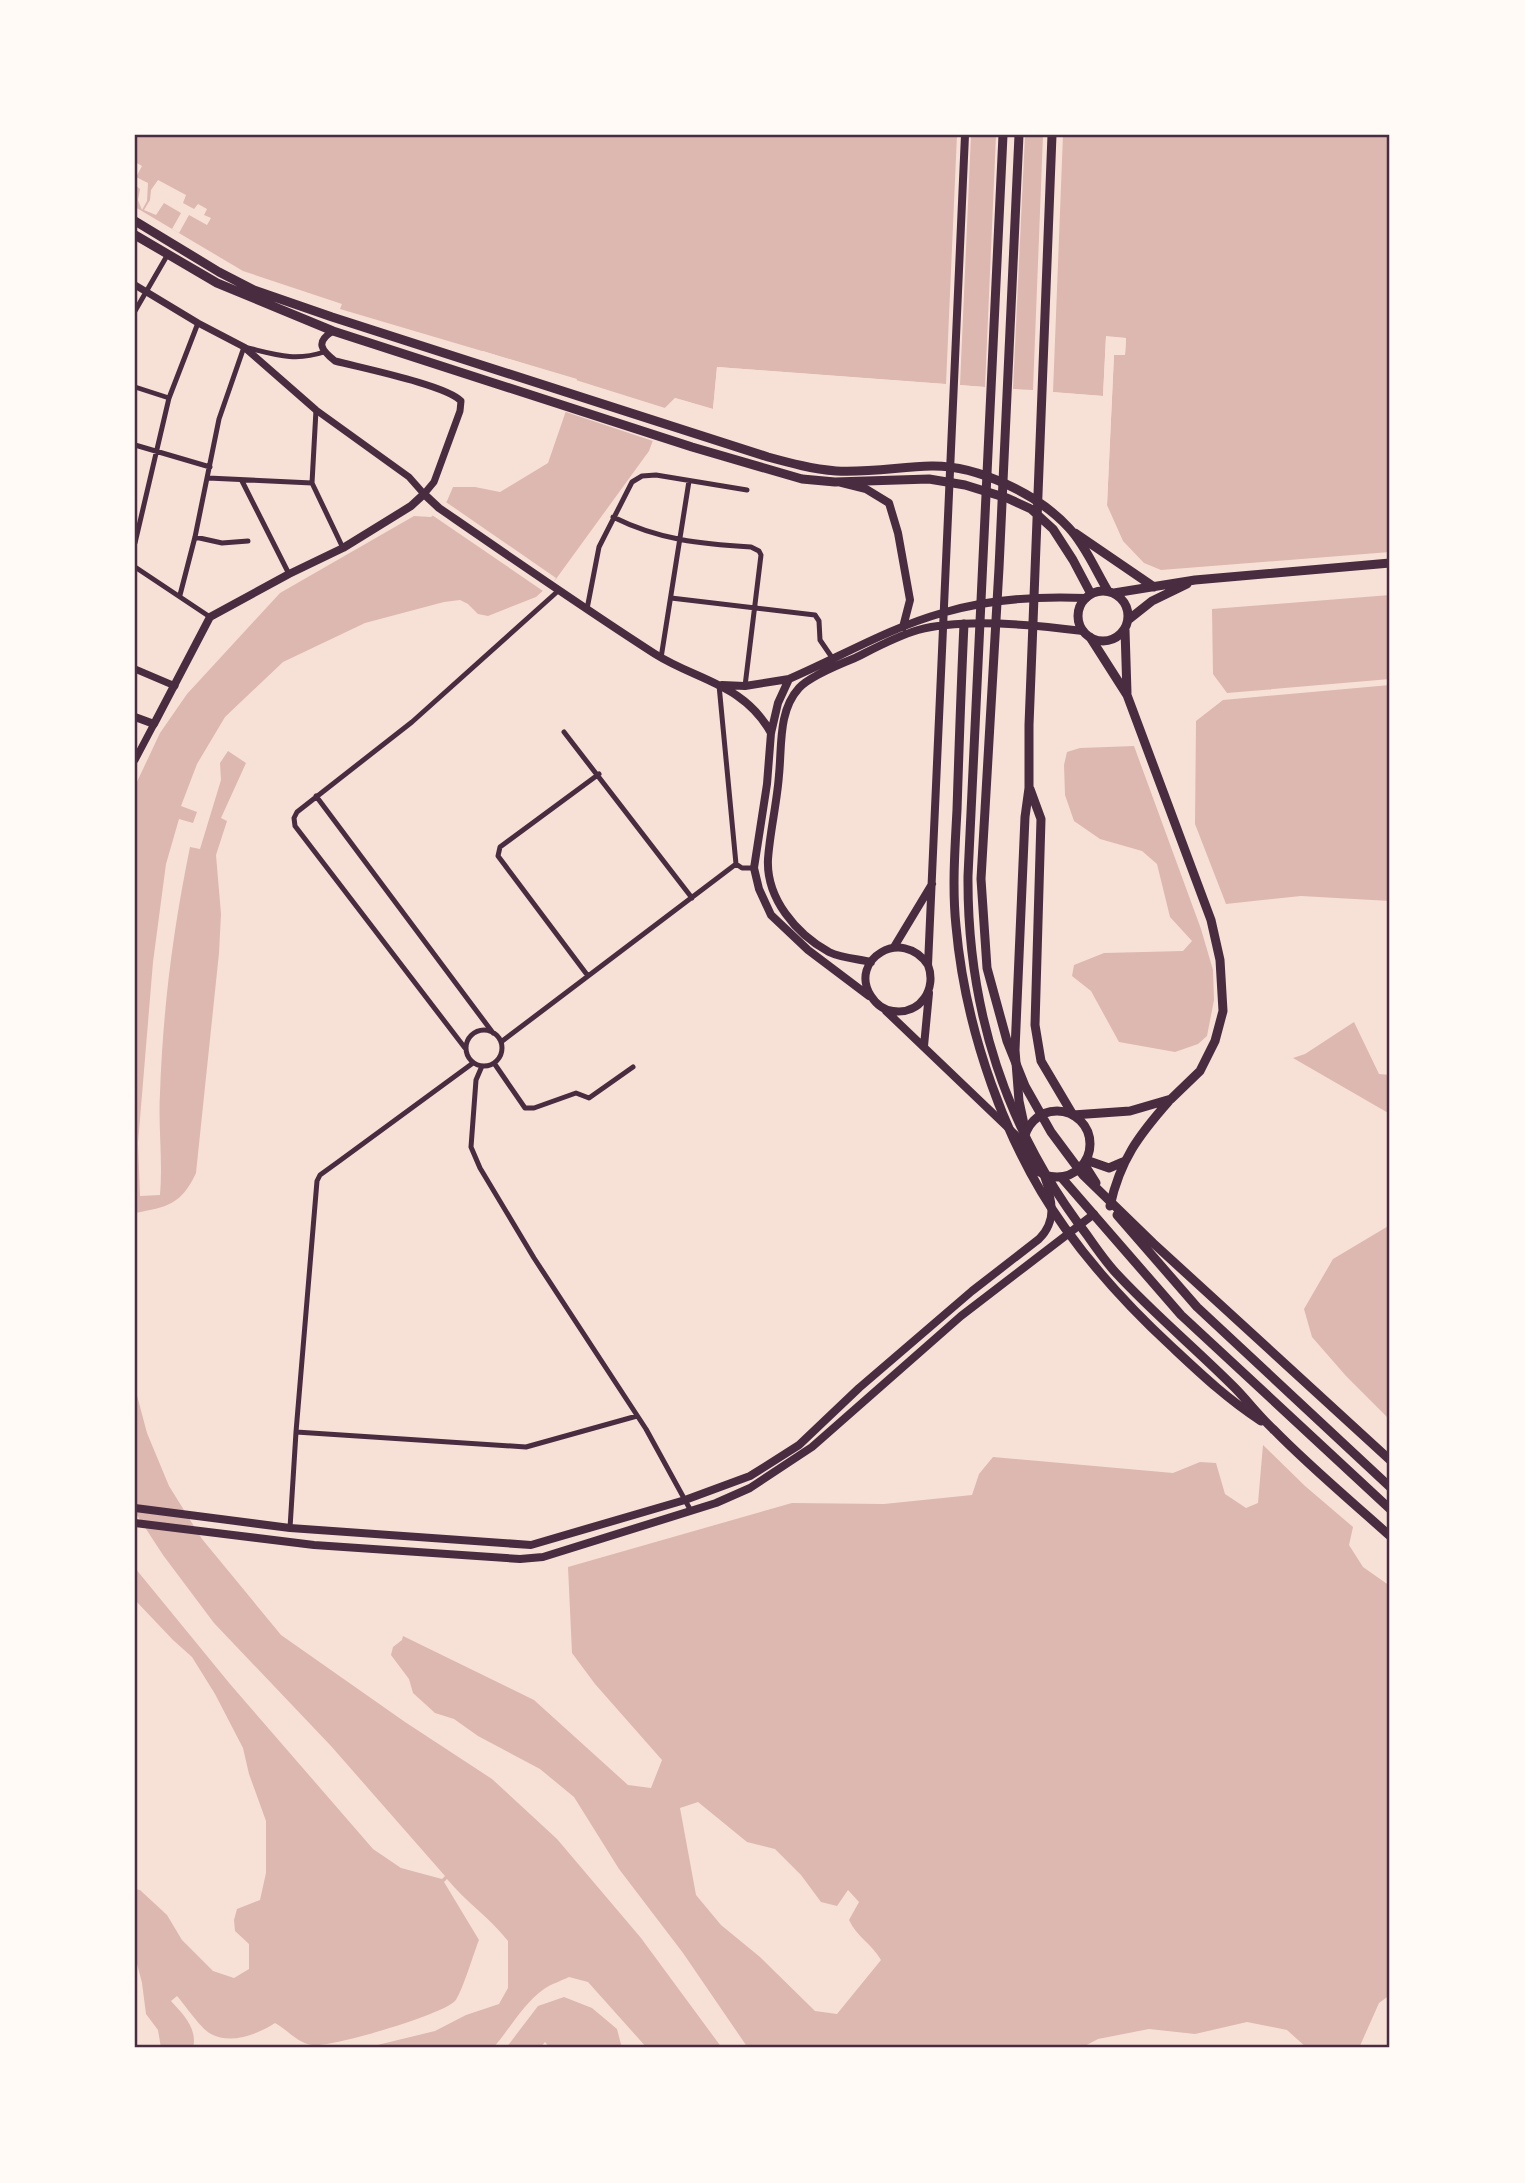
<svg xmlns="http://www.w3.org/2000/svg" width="1525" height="2183" viewBox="0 0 1525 2183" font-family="'Open Sans',sans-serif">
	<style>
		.water { fill: #dcb8b0; fill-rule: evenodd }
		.pier { fill: #f7e1d7 }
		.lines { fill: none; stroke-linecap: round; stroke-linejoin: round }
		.pedestrian { stroke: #4a2c40; stroke-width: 4.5 }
		.minor { stroke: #4a2c40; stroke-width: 5 }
		.tertiary { stroke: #4a2c40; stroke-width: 7 }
		.secondary { stroke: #4a2c40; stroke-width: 8 }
		.primary { stroke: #4a2c40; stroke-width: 9 }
		.trunk { stroke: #4a2c40; stroke-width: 9 }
		.neatline { fill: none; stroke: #4a2c40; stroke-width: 2.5 }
	</style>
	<rect width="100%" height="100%" fill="#f7e1d7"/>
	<!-- water -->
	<path class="water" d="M135,135H1390V552L1161,570L1144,563L1123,541L1107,505L1114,354L1125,355L1126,338L1106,337L1103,396L717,367L713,409L675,398L665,408L649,451L556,579L536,597L488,616L478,614L468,604L460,600L444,602L365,623L283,662L225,717L197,764L181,806L197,812L193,823L179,819L166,864L153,962L138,1143L140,1196L160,1195C163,1161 158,1126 160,1093C163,1008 173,930 190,847L200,849L221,780L220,763L228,751L246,763L221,818L227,821L216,855L221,914L219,953L196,1173C181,1205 167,1207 135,1213V786L160,733L187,694L280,593L414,516L431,517L447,501L453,487H475L500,492L548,463L577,379L340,309L342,304L243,271L135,207Z
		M1390,595V679L1227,693L1213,674L1212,609Z
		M1390,685V901L1301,896L1226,904L1195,824L1196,721L1223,700Z
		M1134,746L1201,929L1213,970L1214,1000L1207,1036L1198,1044L1175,1052L1119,1042L1091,991L1072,976L1074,965L1104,953L1183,951L1192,941L1170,917L1157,864L1142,851L1100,839L1074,821L1065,795L1064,765L1067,752L1080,748Z
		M1354,1022L1379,1074L1390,1075V1114L1293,1058L1305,1054Z
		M1390,1225V1420L1346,1376L1312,1337L1304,1309L1333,1259Z
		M135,1388L147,1433L169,1486L202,1539L281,1635L405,1722L492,1779L557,1839L641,1938L722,2048H647L588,1982L569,1977C561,1981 551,1984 544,1989C522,2005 510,2029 493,2048H365L435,2031L466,2015L499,2004L508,1988V1941C490,1918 466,1902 447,1879L444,1882L479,1940C474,1952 462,1993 455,2001C442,2015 330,2048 312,2045C297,2043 288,2030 275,2023C258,2034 231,2045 211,2034C201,2029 185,2005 177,1996L171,2001C183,2014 198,2029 193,2048H161L158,2030L146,2014L142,1983L135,1956V1889L140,1890L167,1915L182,1940L213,1971L234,1978L249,1969V1944L235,1931L234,1920L237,1909L260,1900L266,1873V1821L249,1774L243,1748L215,1694L192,1657L173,1640L135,1600V1568L230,1684L373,1849L401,1868L442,1879L445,1876L331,1746L214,1623L163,1555L135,1512Z
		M1263,1445L1305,1486L1353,1527L1349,1545L1363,1567L1390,1586V1995L1379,2003L1359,2048H1307L1287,2030L1247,2022L1195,2034L1149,2029L1098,2039L1081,2048H748L683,1953L619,1869L574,1797L540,1769L478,1736L454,1719L435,1713L413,1693L409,1679L391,1655L393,1647L402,1640L403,1636L534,1700L628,1785L651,1788L662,1760L595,1684L572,1653L568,1567L792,1503L884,1504L972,1495L979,1474L993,1457L1173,1473L1200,1462L1216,1463L1225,1494L1246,1508L1258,1503ZM698,1802L747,1842L775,1849L801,1875L821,1902L837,1906L848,1890L859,1902L849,1920C857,1937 872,1944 881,1960L837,2014L815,2011L760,1957L721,1925L696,1895L680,1808Z
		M564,1997L592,2008L617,2029L622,2048H550L545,2042L540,2048H506L538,2006Z"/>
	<!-- pier -->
	<path class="pier" d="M957,135H971L960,385L985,387L996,135H1025L1013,389L1033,390L1043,135H1063L1053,392L1103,396L1106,336L1126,338L1125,355H1114L1107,505L1104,504L1110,354L1113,351L1122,352L1123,341L1109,340L1106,396L1103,399L720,371L716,411L676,402L668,410L656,442L563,411L572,381L482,355L483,351L665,408L675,398L713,409L717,367L946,384Z
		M135,162L142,166L136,177L148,183L147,201L142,210L138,200L140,189L135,185Z
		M158,180L186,195L183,203L194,209L198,204L207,209L204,215L211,218L207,225L189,215L179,233L172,229L181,213L164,203L156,215L144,210L150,200L151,190Z
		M443,500L556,578L546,593L432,515Z"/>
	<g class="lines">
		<!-- pedestrian -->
		<path class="pedestrian" d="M135,387L169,398"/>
		<!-- minor -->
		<path class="minor" d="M135,311L168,254
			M316,410L312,483L343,548
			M135,445L210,467
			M208,478L312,483
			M242,481L289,574
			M613,517C659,540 701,544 751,547L759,551L761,555L745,686
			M195,537L222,543L248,541
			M135,543L169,398L198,323
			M135,567L210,617
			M180,595L195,537L219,419L244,347C274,354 294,362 324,352
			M671,598L815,615L819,621L820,640L833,659
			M587,609L599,547L632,482L642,476L656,475L747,490
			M661,658L689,481
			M719,685L736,864
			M564,732L692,898
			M316,796L493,1033
			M736,864L742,868H754
			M588,976L498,856L500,847L599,774
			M466 1048a18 18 0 1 1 36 0a18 18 0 1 1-36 0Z
			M501,1042L736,864
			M465,1048L295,826L294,818L297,812L412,722L558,591
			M494,1063L525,1108H534L576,1093L589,1098L633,1067
			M482,1066L476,1080L471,1147L480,1168L534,1258L646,1429L691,1511
			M296,1432L526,1447L637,1416
			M290,1528L296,1432L317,1181L320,1175L338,1162L473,1063"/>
		<!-- tertiary -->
		<path class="tertiary" d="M135,285L198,323L244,347L316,410L409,477L424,494L434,482L460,411L461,401C446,385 361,368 335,361C321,350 315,342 333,331
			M135,669L175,686
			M135,760L154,724"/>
		<!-- secondary -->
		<path class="secondary" d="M842,483L866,489L889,503L898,533L910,600L903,627
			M722,685L745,686L789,679
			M135,717L154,724L210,617L289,574L343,548L411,506L424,494L439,508C510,557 582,607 655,654C698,681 744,684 771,733
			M894,947L932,884
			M871,962C858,959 841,958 829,952C796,934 766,898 768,859C770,831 777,803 779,775C782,746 778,711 799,688C809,677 840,664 855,658C875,648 897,636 918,630C962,618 1037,625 1083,631
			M928,965C902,926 848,960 871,996C876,1004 884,1010 893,1011C921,1015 937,988 928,965L965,135
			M869,996L808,950L771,915L759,889L754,868L767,784L771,733L778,703L789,679C840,657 889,628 942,613C988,599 1038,596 1086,598
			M886,1011L1023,1142
			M924,1046L929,993
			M135,1508L290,1528L531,1545L685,1500L750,1476L799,1445L859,1388L972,1291L1039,1239C1058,1220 1052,1198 1044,1176
			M135,1523L314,1545L520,1559L543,1557L716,1503L750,1488L812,1447L961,1316L1094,1214"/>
		<!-- primary -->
		<path class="primary" d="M135,221L219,272L254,290L332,317L768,457C790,463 812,469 836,471C867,473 900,467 931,466C977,465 1038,494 1069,528C1085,545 1096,571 1108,591
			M135,235L217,283L333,331L692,447L802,479L835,482L929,479L965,485L1007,498L1031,509L1053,529L1073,560L1091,594
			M1075,533L1154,587
			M1078 616a25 25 0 1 1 50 0a25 25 0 1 1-50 0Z
			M1114,593L1195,580L1390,563
			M1128,620L1152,601L1187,584
			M1125,630L1127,693
			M1030,789L1041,819L1035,1025L1041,1061L1073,1115L1130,1111L1171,1099L1200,1071L1215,1041L1223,1011L1220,960L1211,920L1127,695L1090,637
			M1025,1129L1019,1101L1015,1050L1025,817L1029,788V725L1052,135
			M1110,1206C1120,1160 1139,1135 1169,1101"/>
		<!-- trunk -->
		<path class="trunk" d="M1003,135L968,876C967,1008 1006,1130 1087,1235C1096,1248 1105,1261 1116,1273C1153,1313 1195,1348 1234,1387C1247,1400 1259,1416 1273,1429C1310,1467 1351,1501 1390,1536
			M1019,135L999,568L981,879L987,968L1007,1041L1025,1086L1051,1132L1083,1175L1153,1243L1390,1460
			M964,624C961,686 959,748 957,810C955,848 952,888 956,926C965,1028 1005,1145 1065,1228C1096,1271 1132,1310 1171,1346C1201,1374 1226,1398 1261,1421
			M1024 1144a33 33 0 1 1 66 0a33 33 0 1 1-66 0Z
			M1086,1160L1109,1168L1123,1162
			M1084,1164L1096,1183
			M1061,1177L1181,1315L1390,1509
			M1117,1215L1197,1307L1390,1487"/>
	</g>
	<!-- border -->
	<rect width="1525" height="2183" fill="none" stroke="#fffaf5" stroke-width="273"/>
	<rect x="136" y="136" width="1252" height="1910" class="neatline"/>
</svg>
